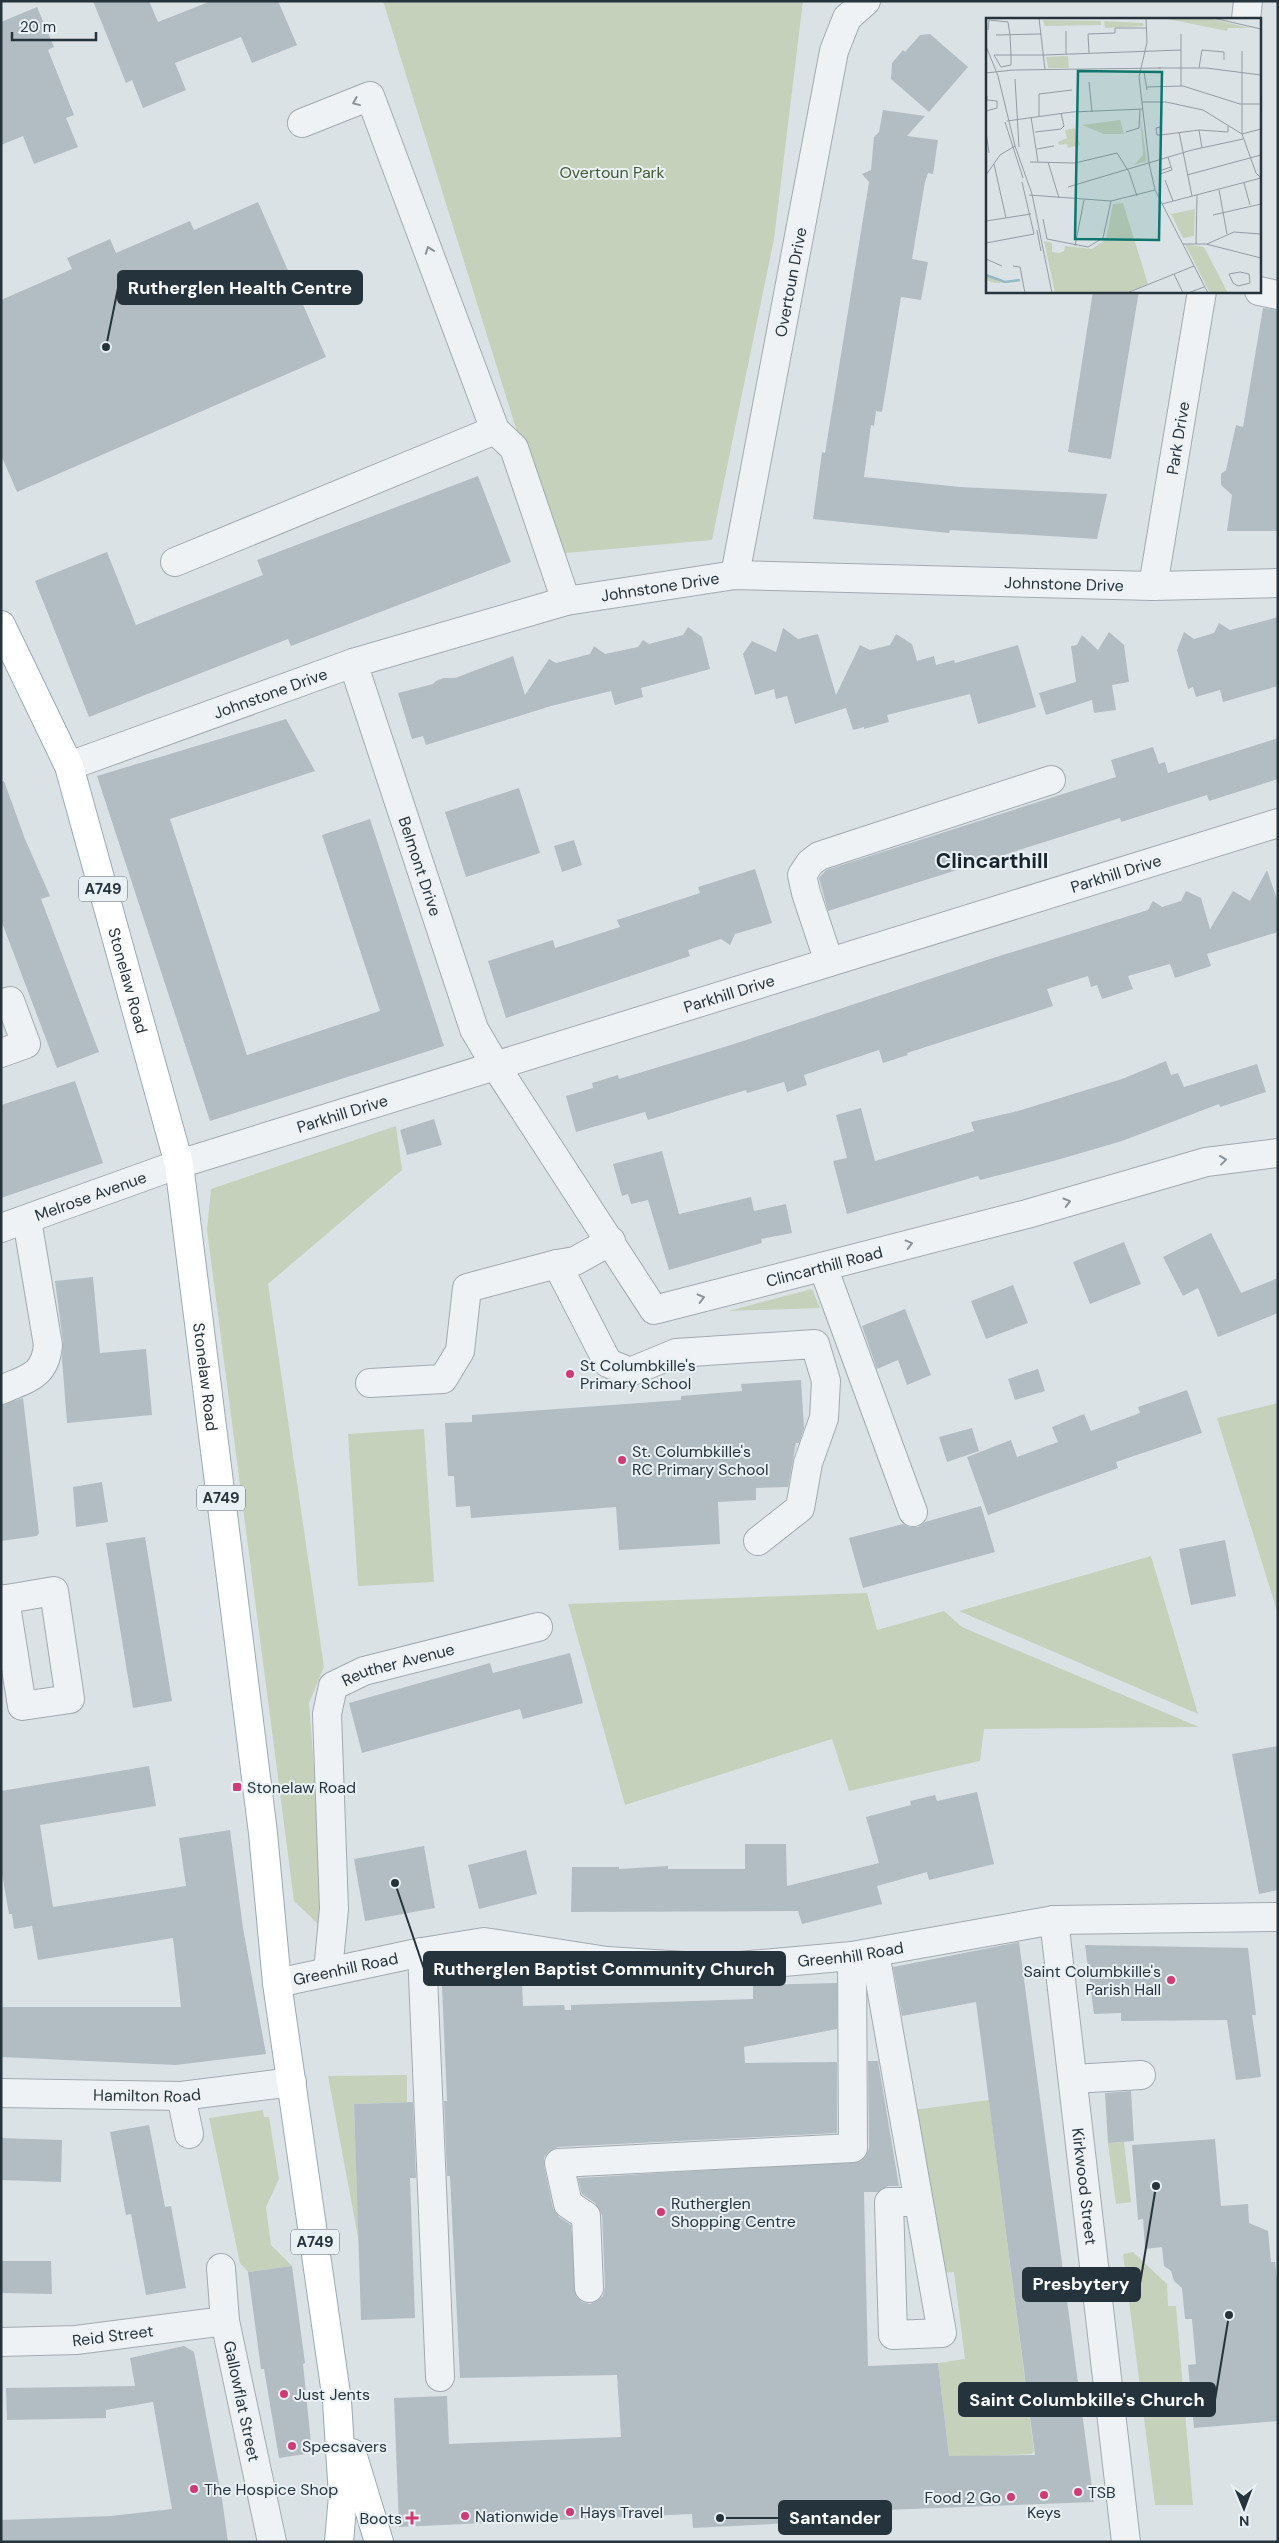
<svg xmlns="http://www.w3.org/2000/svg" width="1279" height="2543" viewBox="0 0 1279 2543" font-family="'DM Sans',sans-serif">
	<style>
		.green { fill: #c6d1bc }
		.building { fill: #b2bdc3 }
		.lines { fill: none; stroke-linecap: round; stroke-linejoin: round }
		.minor-casing { stroke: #a1aab0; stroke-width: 30 }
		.major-casing { stroke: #9aaab2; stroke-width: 30 }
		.minor { stroke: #eef2f5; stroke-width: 28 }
		.major { stroke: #fff; stroke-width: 28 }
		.oneway { stroke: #8a9299 }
		.poi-dot { fill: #d23a75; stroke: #eaf1f4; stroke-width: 2 }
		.labels { text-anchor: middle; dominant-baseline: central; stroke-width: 4; stroke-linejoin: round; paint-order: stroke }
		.shield { fill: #eaf1f4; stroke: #606c74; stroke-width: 1 }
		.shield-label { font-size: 15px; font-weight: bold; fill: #25333d }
		.park-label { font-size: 16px; fill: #425932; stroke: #eaf1f4 }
		.street-label { font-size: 16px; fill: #25333d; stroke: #eaf1f4 }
		.poi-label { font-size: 16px; fill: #25333d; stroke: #eaf1f4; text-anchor: start }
		.district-label { font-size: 21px; font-weight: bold; fill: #17242d; stroke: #eaf1f4 }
		.inset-river { fill: none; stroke: #94bac8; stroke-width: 2.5 }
		.inset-road { fill: none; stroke: #929ca2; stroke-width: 1 }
		.view { fill: #0f766e; fill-opacity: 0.15; stroke: #0f766e; stroke-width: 2.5 }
		.inset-edge { fill: none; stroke: #25333d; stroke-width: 2.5 }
		.leader { fill: none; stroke: #25333d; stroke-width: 2 }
		.callout-dot { fill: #25333d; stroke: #eaf1f4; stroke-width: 2 }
		.callout { fill: #25333d; stroke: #25333d; stroke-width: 2 }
		.callout-label { font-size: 18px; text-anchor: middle; font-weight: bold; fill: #fff }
	</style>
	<rect width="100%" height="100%" fill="#dbe2e6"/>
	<!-- green -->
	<path class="green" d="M383,1H803L774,239L712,540L555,554Z
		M396,1126L402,1170L268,1284L324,1667L309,1703L325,1911L318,1924L294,1901L207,1230L211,1189Z
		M812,1289L820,1308L728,1311Z
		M1278,1403V1614L1217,1418Z
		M424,1429L434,1582L358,1586L348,1434Z
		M1151,1556L1198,1714L959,1611Z
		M867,1593L877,1630L944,1611L962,1627L1199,1727L984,1729L980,1761L849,1791L832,1739L625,1805L568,1604Z
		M407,2075V2102L354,2104L359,2243L328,2076Z
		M989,2100L1034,2451L1032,2454L949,2457L938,2363L965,2359L954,2272L939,2273L913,2110Z
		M263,2110L264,2117H269L279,2179L266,2207L271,2245L292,2266L248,2272L240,2263L209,2118Z
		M1124,2142L1131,2202L1116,2204L1108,2143Z
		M1133,2252L1167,2284L1168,2306H1176L1193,2505H1155L1123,2254Z"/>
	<!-- building -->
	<path class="building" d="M93,1H149L158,22L211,1H278L297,45L252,63L241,37L175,63L186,90L143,108L132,80L126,83Z
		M37,7L54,47L48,50L74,115L66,118L78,147L34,164L23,136L1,145V22Z
		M930,34L968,67L929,112L891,79L892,63L903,50L905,52L920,35Z
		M883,110L925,116L907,136L938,140L933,174L928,173L925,182L912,259L928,262L921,300L901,297L882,412L876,411L874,426L871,425L864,477L960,487L1107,494L1097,539L950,530L949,533L813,519L822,452L825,453L869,182L862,174L871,170L874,137L879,132Z
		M258,202L326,357L17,492L1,455V300L72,269L67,258L110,239L116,253L190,221L194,230Z
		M1093,291H1139L1111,459L1068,452Z
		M1263,308L1278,310V531H1227L1232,495L1221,485V474L1226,470L1236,425L1243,427Z
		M478,476L511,562L291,646L288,639L89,717L35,581L107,552L136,625L263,575L257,560Z
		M1278,617V686L1223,702L1220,690L1196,697L1193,687L1188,689L1177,650L1184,632L1194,639L1214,633L1219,623L1230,630Z
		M688,627L702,637L710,669L641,688L643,697L615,705L611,691L551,706L426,745L423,736L412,739L398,693L433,684L436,681L444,678H455L513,656L525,695L549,659L556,663L590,654L594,646L605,654L638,647L643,640L649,644L683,635Z
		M783,628L798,639L818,634L836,695L860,645L870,650L890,645L896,634L912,644L917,661L934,656L936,665L954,660L955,663L1018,645L1036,707L978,724L970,694L887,715L889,722L864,729V727L853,730L846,708L795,724L787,696L776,699L774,689L755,695L743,654L752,641L776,652Z
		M1109,632L1124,645L1129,682L1112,685L1116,710L1094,713L1092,700L1046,715L1039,693L1076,682L1071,646L1077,645L1082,635L1098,650Z
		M286,719L315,771L170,819L247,1055L380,1011L322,835L370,819L444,1046L210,1121L97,776Z
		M1278,738V779L1209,801L1207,795L1121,822L1120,818L828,911L819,878L826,870L1116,777L1111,760L1153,747L1159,764L1165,762L1168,773Z
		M4,781L25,839L50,896L41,899L99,1052L57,1068L1,920V782Z
		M519,788L540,853L466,877L445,812Z
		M574,840L582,865L562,872L554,846Z
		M755,869L772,923L735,934L730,945L721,939L688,950L690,956L506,1018L488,961L553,940L555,948L620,927L617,920L700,893L698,887Z
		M1267,870L1278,902V932L1207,954L1211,966L1175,978L1170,964L1128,976L1133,989L1102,999L1097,985L1091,987L1088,976L1047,989L1053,1006L907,1053L908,1055L883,1063L879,1050L804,1075L807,1085L787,1092L784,1082L747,1093L746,1090L648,1120L645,1112L576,1132L566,1096L593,1088L592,1083L618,1075L619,1079L731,1045L993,958L1148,910L1153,901L1162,907L1181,901L1186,891L1201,898L1210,929L1233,891L1250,901Z
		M1166,1061L1171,1075L1178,1073L1184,1087L1257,1064L1266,1092L1220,1107L1219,1104L1122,1141L1057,1160L980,1180L978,1176L847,1214L833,1161L847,1158L836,1115L861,1108L875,1161L974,1131L971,1122L1018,1111L1122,1079Z
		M75,1081L103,1163L1,1198V1105Z
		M434,1119L442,1145L407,1155L400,1130Z
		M662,1151L679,1214L751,1197L754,1211L786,1204L792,1233L761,1239L762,1243L669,1270L648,1200L631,1204L628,1194L622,1196L613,1164Z
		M1211,1233L1241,1293L1278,1278V1313L1218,1337L1198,1288L1183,1296L1163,1257Z
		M1124,1242L1141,1284L1090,1304L1073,1262Z
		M93,1277L100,1353L146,1349L152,1415L67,1423L62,1359L63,1342L55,1281Z
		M1013,1285L1028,1323L986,1339L971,1301Z
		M905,1309L931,1375L907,1385L898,1360L877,1369L862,1326Z
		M1038,1369L1045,1391L1015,1400L1008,1379Z
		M801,1380L804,1428L799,1443H796L788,1487L756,1488V1500L718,1502L720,1544L619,1550L616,1507L471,1518L470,1506L456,1507L454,1476H448L445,1423L472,1422V1415L681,1400V1396L742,1391L741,1384Z
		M1187,1390L1202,1433L1116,1462L1118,1468L988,1515L967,1457L1011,1440L1017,1457L1058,1442L1052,1427L1084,1414L1091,1431L1140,1413L1138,1407Z
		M23,1398L39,1533L37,1536L1,1541V1405Z
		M972,1428L979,1451L947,1462L939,1437Z
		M102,1482L108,1522L76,1527L73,1487Z
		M981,1506L995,1552L863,1588L849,1538L903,1524L910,1527H918L925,1522Z
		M145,1537L172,1701L133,1708L106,1543Z
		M1225,1540L1236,1596L1191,1605L1179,1549Z
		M570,1653L583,1703L523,1719L520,1709L362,1753L349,1703L490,1663L493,1673Z
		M1278,1746V1890L1259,1894L1232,1754Z
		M149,1766L156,1806L40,1825L53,1907L186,1886L179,1838L230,1830L243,1928L266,2054L176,2065L1,2057V2007H181L173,1938L38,1960L32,1926L14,1929L12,1914H9L1,1868V1791Z
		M977,1792L994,1864L929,1880L927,1872L877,1886L882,1904L802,1924L798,1911L571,1912L572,1867H619V1869L668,1866V1869H745V1844H786L787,1886L879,1863L866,1817L911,1805L910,1801L935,1795L937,1801Z
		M424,1846L435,1908L365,1921L354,1859Z
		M526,1850L537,1894L479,1909L468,1865Z
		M1019,1942L1094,2502L831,2512V2521L693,2528L692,2514L399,2527L394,2398L447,2396L449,2444L621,2437L617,2375L460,2378L450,2176H447L444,2101H447L442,1986L522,1983L523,2006L564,2005L565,2010H571V2005L753,1999V1985L837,1983V2029L744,2047L745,2063L837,2062V2133L558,2147L549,2151L544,2158V2166L553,2208L559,2217L571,2225L576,2296L582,2302L590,2304L597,2301L603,2296L605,2287L602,2215L595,2203L582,2194L578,2178L861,2161L866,2156L869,2148L868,2061H878L899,2186H888L878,2192H864L868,2366L938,2363L949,2456L1035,2455L976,2002L902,2016L893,1967Z
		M1085,1945L1248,1948L1256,2015H1252L1261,2077L1236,2080L1227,2020L1121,2021V2013L1094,2014Z
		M1131,2091L1134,2141L1108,2143L1105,2093Z
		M413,2102L416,2178H410L415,2318L361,2320L354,2104Z
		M149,2125L165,2207L171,2206L186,2288L146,2295L131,2214L126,2215L110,2132Z
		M1,2138L62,2140L61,2182L1,2180Z
		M1215,2139L1221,2206L1248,2204L1249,2223L1268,2231L1271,2262H1275L1278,2290V2421L1194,2428L1188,2365L1196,2364L1192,2319H1185L1182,2288L1174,2281L1171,2271L1164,2266L1162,2247L1145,2249L1143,2219L1138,2220L1132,2145Z
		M1,2261H51L52,2294L1,2293Z
		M292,2266L305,2363L303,2364L312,2453L279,2458L264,2369H261L248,2272Z
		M184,2346L194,2352L222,2499L228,2542H1V2520L111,2516L172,2509L153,2402L106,2410V2418L7,2420L6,2388L135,2386L130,2358Z"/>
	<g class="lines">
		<!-- minor casing -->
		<g class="minor-casing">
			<g id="minor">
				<path d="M1246,19L1248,1"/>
				<path d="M302,123L370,96L495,430L514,448L566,601"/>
				<path d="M1259,291L1278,295"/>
				<path d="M175,562L495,430"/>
				<path id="s1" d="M735,575L834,51L847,18L866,1"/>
				<path id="s2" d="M1153,586L1202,291"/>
				<path id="s3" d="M353,663L474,1029L495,1065L654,1310L1027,1214L1206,1162L1278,1153"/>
				<path id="s4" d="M69,766L353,663L566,601L735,575L1153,586L1278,583"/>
				<path d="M829,962L806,893L802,875L810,863L819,856L1051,780"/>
				<path d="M1,1004L10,1001L26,1044L1,1053"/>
				<path id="s5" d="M1,1228L179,1164L1278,823"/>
				<path d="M557,1264L575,1261L611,1241"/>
				<path d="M823,1267L913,1512"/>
				<path d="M370,1383L443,1379L460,1351L467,1288L557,1264L608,1363L630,1372L676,1353L815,1344L826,1381L824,1418L808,1463L800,1508L758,1541"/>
				<path d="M1,1390C27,1378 45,1377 48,1345L27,1220"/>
				<path d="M1,1600L54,1591L70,1699L22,1706L5,1599"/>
				<path id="s6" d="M1054,1920L1126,2542"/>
				<path d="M422,1952L440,2377"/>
				<path d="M875,1953L942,2333L893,2335L889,2202H918"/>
				<path id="s7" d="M328,1971L334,1909L327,1714L333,1686L364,1671L538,1627"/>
				<path id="s8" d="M277,1983L422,1952L484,1942L607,1961L716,1968L852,1956L1054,1920L1278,1917"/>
				<path d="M1073,2079L1141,2075"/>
				<path id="s9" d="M1,2093L181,2096L292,2082"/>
				<path d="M181,2096L189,2134"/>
				<path id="s10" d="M221,2268L225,2321L272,2542"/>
				<path d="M589,2288L586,2216L568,2204L559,2163L853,2148L852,1956"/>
				<path id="s11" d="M1,2342L76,2340L225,2321"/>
			</g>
		</g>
		<!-- major casing -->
		<g class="major-casing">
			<g id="major">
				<path id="s12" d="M1,625L69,766L179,1164L263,1833L277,1983L337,2401L343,2496L339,2542"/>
				<path d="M352,2453L379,2542"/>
			</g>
		</g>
		<!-- minor -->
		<use href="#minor" class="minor"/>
		<!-- major -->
		<use href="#major" class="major"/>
	</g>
	<!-- one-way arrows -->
	<defs><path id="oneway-chevron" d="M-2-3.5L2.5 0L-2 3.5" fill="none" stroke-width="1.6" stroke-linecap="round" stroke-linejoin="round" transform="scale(1.25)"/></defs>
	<g class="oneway">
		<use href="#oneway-chevron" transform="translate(356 102) rotate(158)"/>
		<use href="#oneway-chevron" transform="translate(429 250) rotate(-110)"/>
		<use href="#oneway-chevron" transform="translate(1223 1160) rotate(-7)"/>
		<use href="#oneway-chevron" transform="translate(1067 1202) rotate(-16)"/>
		<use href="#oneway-chevron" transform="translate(909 1244) rotate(-15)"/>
		<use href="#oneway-chevron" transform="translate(701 1298) rotate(-14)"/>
	</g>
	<!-- markers -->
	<g class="poi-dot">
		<circle cx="570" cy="1374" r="5"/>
		<circle cx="622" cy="1460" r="5"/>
		<rect x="232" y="1782" width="10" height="10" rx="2.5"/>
		<circle cx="1171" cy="1980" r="5"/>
		<circle cx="661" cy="2212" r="5"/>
		<circle cx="284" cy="2394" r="5"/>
		<circle cx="292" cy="2446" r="5"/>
		<circle cx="194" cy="2489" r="5"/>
		<circle cx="1078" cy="2492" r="5"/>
		<circle cx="1044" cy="2495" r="5"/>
		<circle cx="1011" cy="2497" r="5"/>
		<circle cx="570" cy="2512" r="5"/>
		<circle cx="465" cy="2516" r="5"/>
		<path d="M409.5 2510.5h5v5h5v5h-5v5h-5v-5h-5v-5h5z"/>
	</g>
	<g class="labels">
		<!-- shield labels -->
		<g class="shield">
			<rect x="79" y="876.5" width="48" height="25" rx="4"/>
			<rect x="197" y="1485.5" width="48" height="25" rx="4"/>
			<rect x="291" y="2229.5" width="48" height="25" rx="4"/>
		</g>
		<g class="shield-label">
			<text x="103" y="889">A749</text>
			<text x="221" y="1498">A749</text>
			<text x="315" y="2242">A749</text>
		</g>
		<!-- park labels -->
		<g class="park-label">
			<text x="612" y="172">Overtoun Park</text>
		</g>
		<!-- street labels -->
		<g class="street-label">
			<text stroke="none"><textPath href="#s1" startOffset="298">Overtoun Drive</textPath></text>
			<text stroke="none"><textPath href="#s2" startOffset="150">Park Drive</textPath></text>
			<text stroke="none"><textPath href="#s4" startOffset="1024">Johnstone Drive</textPath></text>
			<text stroke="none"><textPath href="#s4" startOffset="619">Johnstone Drive</textPath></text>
			<text stroke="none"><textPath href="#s4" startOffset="214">Johnstone Drive</textPath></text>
			<text stroke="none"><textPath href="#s3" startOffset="214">Belmont Drive</textPath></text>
			<text stroke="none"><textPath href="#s5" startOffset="1170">Parkhill Drive</textPath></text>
			<text stroke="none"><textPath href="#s12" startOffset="379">Stonelaw Road</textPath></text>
			<text stroke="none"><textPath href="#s5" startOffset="765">Parkhill Drive</textPath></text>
			<text stroke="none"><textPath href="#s5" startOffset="360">Parkhill Drive</textPath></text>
			<text stroke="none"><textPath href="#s5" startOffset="95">Melrose Avenue</textPath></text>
			<text stroke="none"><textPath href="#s3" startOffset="895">Clincarthill Road</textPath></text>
			<text stroke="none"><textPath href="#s12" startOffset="784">Stonelaw Road</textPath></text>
			<text stroke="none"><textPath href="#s7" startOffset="355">Reuther Avenue</textPath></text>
			<text stroke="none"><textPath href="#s8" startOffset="580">Greenhill Road</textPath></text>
			<text stroke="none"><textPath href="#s8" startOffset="70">Greenhill Road</textPath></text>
			<text stroke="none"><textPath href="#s9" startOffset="146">Hamilton Road</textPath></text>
			<text stroke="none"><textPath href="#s6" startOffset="268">Kirkwood Street</textPath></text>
			<text stroke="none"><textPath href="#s11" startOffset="112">Reid Street</textPath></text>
			<text stroke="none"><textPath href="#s10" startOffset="135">Gallowflat Street</textPath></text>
		</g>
		<!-- poi labels -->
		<g class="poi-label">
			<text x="580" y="1365">St Columbkille's<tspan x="580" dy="18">Primary School</tspan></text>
			<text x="632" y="1451">St. Columbkille's<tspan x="632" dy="18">RC Primary School</tspan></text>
			<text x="247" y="1787">Stonelaw Road</text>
			<text x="1161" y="1971" text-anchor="end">Saint Columbkille's<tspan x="1161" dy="18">Parish Hall</tspan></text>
			<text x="671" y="2203">Rutherglen<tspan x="671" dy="18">Shopping Centre</tspan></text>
			<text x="294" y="2394">Just Jents</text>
			<text x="302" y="2446">Specsavers</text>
			<text x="204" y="2489">The Hospice Shop</text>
			<text x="1088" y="2492">TSB</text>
			<text x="1001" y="2497" text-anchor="end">Food 2 Go</text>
			<text x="580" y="2512">Hays Travel</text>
			<text x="1044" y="2512" text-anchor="middle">Keys</text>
			<text x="475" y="2516">Nationwide</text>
			<text x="402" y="2518" text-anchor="end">Boots</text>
		</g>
		<!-- district labels -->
		<g class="district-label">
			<text x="992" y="861">Clincarthill</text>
		</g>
	</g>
	<!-- overview -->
	<g transform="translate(986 18)">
		<rect width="275" height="275" fill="#dbe2e6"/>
		<path d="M177,0H221L264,10H242L241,13ZM57,2L115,3V7L59,8ZM118,3L157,5L158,8L119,10ZM82,38L83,50H62L60,39ZM154,96L161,143L148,147L157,137ZM134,102L138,116H118L96,107ZM89,110L94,127L82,130L81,126L73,127L72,124L81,120L79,112ZM137,185L162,266L140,275H69L58,223L66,225V234L73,235L78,233L79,228L106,231L120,221L127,186ZM209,191L208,218L197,220L185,196ZM199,226L218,229L242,275H224ZM0,256L18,263H36L9,265L0,262Z" fill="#c6d1bc"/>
		<path class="inset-river" d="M0,257L19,264L34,262"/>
		<path class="inset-road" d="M53,0L59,52M160,0L161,24L153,59L163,145L169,172L222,275M227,0L275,11M2,12L3,2L22,4L24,17L25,37V47L15,49L8,37H58L195,32M80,13V36M10,17L55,16M0,28L12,58L29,128L46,176L66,275M256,33V116L270,155L275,160M103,35L102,16L129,15V10H160M172,50H220L275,57M213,50L216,32L238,34V42M158,54L161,72M0,55L27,52L175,50M29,61L33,129M103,64L106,94M195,68V16M161,69L197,68L254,86H275M156,84H180L217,92L256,116L275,111M0,93L11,90V83L1,82V78M53,98V76L86,72M45,99L52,144M21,103L86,94L157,91M19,104L37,160M174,109L175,117H171L170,110ZM213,112L216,130M0,114L3,135M49,114L75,111L78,108L75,95M140,114L153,110L154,92M193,114L206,178M175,117L213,112L242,114V108M51,131L68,128M182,139L185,149L186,152L174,156L173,153L185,149M44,144L89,145L131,135L143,154L151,178M62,144L73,180M8,146L20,200M0,157L14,137L29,128M201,157L275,137M179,162L187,183M258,165L264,187M82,169L206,132L257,121M233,172L241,216M43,177L125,183L169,172M176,186L275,160M227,197L275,186M57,201L61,221L102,229L117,220L125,183M0,203L45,196M51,212L55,233M0,225L48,216L36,164M197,226H220L275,240M210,226L211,177M221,226L248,214L275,216M89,228L98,182M0,241L16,248M27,248L34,249L39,275M254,254L263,256L264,265L252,268L247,265L243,256ZM188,256L197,275M141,275L208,248M202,275L218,269"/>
		<path class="view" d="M92,53L176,54L173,222L89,221Z"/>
		<rect width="275" height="275" class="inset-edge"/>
	</g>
	<!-- callouts -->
	<path class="leader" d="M106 347L118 288M395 1883L424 1969M1156 2186L1140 2284M1229 2315L1215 2400M720 2518L779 2518"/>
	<g class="callout-dot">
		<circle cx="106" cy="347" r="5"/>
		<circle cx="395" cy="1883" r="5"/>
		<circle cx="1156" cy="2186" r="5"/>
		<circle cx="1229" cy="2315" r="5"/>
		<circle cx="720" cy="2518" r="5"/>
	</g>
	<g class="callout">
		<rect x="118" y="271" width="244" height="33" rx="5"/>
		<rect x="424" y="1952" width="361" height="33" rx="5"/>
		<rect x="1023" y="2268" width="117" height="33" rx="5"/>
		<rect x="959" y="2383" width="256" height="33" rx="5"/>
		<rect x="779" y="2501" width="112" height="33" rx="5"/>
	</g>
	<g class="callout-label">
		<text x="240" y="294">Rutherglen Health Centre</text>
		<text x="604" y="1975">Rutherglen Baptist Community Church</text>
		<text x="1081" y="2290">Presbytery</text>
		<text x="1087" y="2406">Saint Columbkille's Church</text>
		<text x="835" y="2524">Santander</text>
	</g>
	<!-- border -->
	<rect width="1279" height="2543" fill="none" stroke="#25333d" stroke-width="5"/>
	<!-- north arrow -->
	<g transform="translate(1244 2508) rotate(179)" stroke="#eaf1f4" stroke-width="4" paint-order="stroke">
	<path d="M0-4L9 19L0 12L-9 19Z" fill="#25333d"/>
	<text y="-8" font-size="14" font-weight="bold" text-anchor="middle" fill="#25333d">N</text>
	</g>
	<!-- scale -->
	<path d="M12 32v8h84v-8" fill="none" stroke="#25333d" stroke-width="2.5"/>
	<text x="20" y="32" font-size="15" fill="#25333d" stroke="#eaf1f4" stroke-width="4" paint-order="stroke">20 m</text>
</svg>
